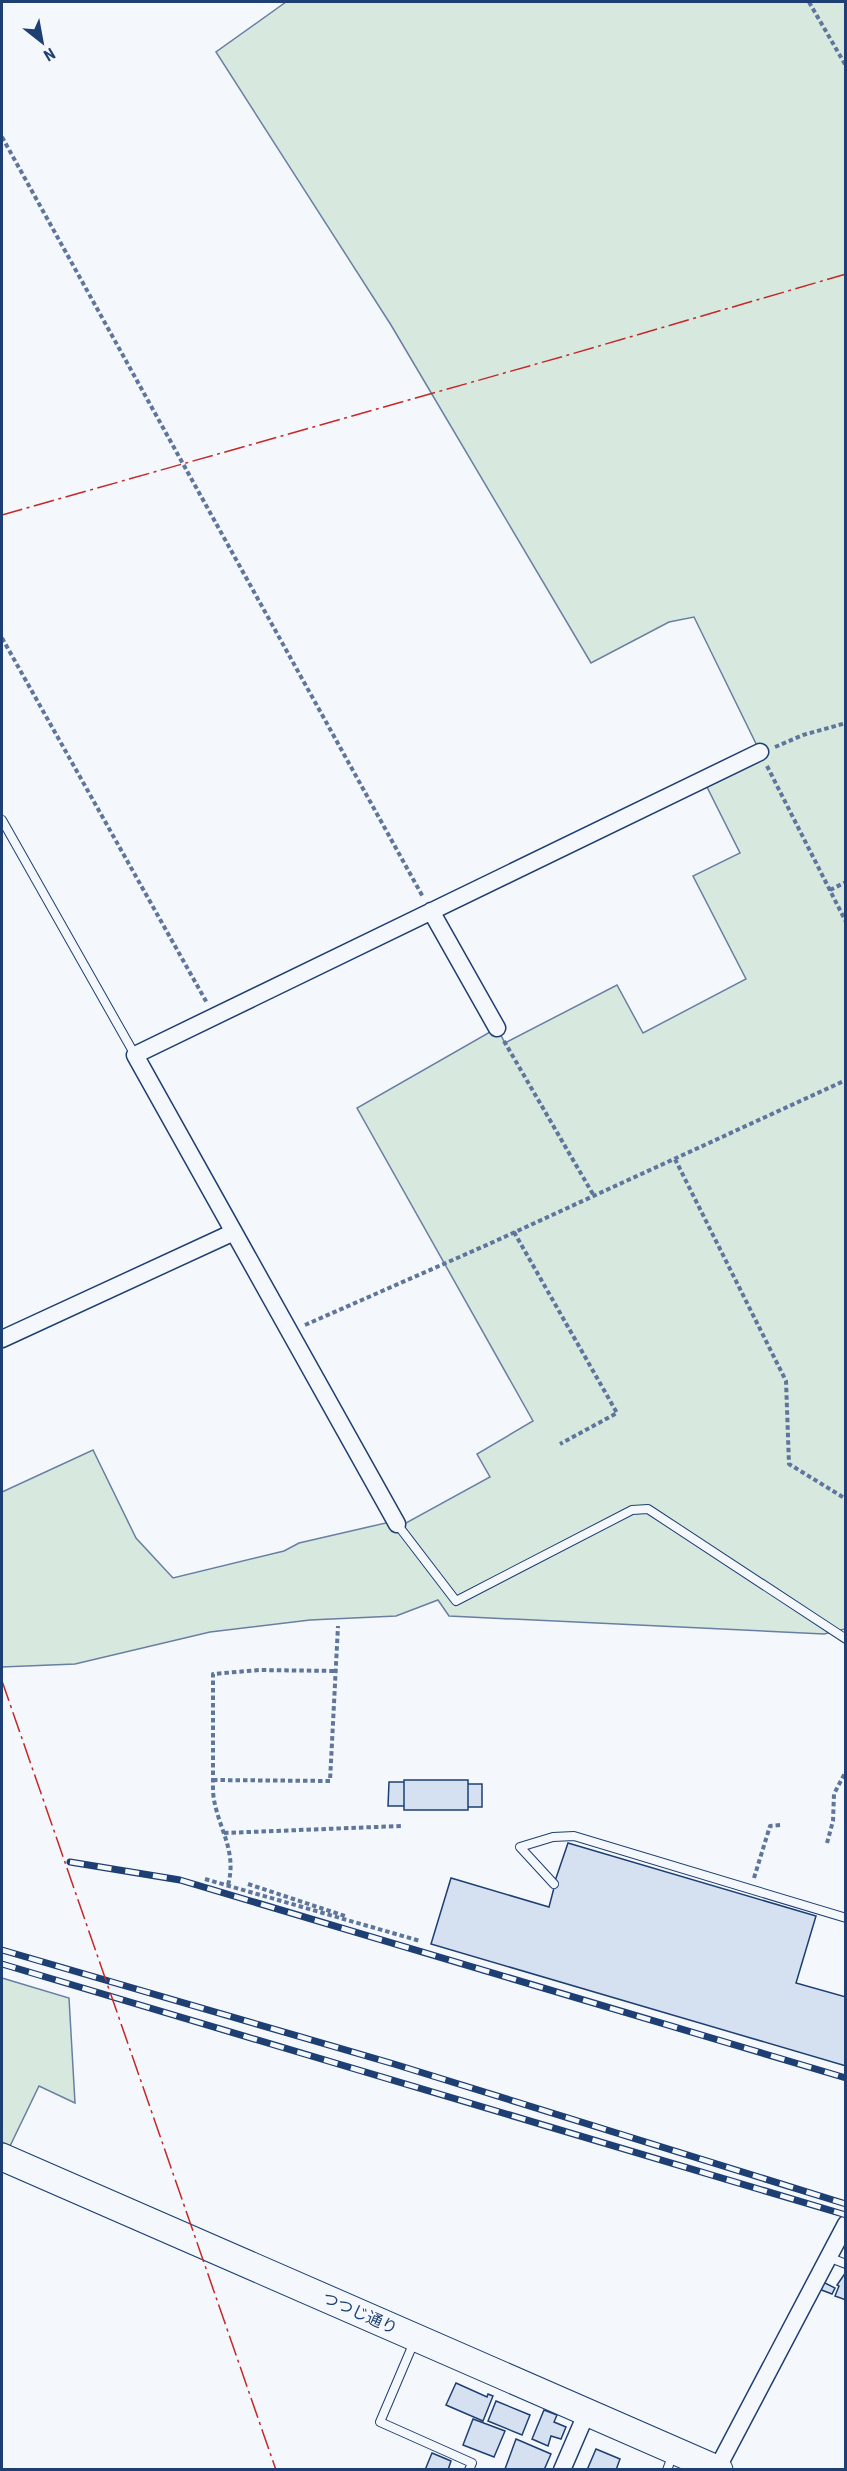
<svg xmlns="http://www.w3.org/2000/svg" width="847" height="2471" viewBox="0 0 847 2471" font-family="'Roboto Condensed','Noto Sans JP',sans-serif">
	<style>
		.green { fill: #d7e8df; stroke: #687fa3; stroke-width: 1.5 }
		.building { fill: #d5e0f0; stroke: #1d3f73; stroke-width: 1.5 }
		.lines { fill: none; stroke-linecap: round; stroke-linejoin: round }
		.service-casing { stroke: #1d3f73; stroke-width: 10 }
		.minor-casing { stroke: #1d3f73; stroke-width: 19 }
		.primary-casing { stroke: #1d3f73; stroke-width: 29 }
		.path { stroke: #5e769c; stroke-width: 4; stroke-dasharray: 4.5 3; stroke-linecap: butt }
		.service { stroke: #f4f7fb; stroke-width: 8 }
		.minor { stroke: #f4f7fb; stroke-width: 16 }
		.primary { stroke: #f4f7fb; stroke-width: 27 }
		.rail-casing { stroke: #1d3f73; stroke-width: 7 }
		.rail { stroke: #f4f7fb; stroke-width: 4.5; stroke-dasharray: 14; stroke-linecap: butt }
		.power { stroke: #c62828; stroke-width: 1.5; stroke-dasharray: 21 4.5 3 4.5; stroke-linecap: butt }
		.labels { text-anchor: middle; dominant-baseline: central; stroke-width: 4.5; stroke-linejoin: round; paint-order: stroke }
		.street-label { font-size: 16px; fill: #1d3f73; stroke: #f4f7fb }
	</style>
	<rect width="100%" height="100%" fill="#f4f7fb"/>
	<!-- green -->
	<path class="green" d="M286,2H845V1629L824,1634L449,1616L438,1600L396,1616L310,1620L210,1632L75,1664L2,1667V1492L93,1450L136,1538L173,1578L284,1551L299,1543L390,1522L395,1529L490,1477L477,1454L533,1421L357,1108L497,1028L505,1043L617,985L643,1033L746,979L693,876L740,853L706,785L762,756L694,617L669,622L591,663L391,325L216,52Z
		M2,1978L69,1998L75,2103L39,2086L10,2146L2,2142Z"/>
	<!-- building -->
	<path class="building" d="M404,1780H468V1810H404Z
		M389,1782H404V1806H388Z
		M468,1784H482V1807H468Z
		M568,1843L816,1916L796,1983L846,1997V2066L431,1944L451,1878L549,1907L555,1884H554Z
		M846,2272V2300L835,2296L839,2286L837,2285Z
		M823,2282L835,2288L832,2294L819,2289Z
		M456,2383L487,2397L488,2394L493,2396L483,2421L446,2405Z
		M496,2401L530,2415L522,2435L488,2421Z
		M544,2410L557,2415L554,2422L566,2427L561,2439L551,2436L548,2446L532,2439Z
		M473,2419L505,2431L494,2457L463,2445Z
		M516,2439L551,2454L544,2470L505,2469Z
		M596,2449L620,2459L616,2470H587Z
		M432,2453L451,2461L448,2470H425Z"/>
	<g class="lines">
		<!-- service casing -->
		<g class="service-casing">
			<path id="service" d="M2,820L135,1055
				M397,1524L456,1601L632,1510L648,1509L846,1639
				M554,1884L520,1847L553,1837L574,1836L846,1918
				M828,2257L846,2264
				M414,2342L380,2422L472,2463L469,2470
				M667,2470L673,2454"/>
		</g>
		<!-- minor casing -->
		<g class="minor-casing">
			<path id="minor" d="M431,911L497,1028
				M2,1339L234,1232
				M397,1524L135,1055L760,752
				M717,2469L846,2224
				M562,2470L587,2412"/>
		</g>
		<!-- primary casing -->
		<g class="primary-casing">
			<path id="primary" d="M2,2157L719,2470"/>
		</g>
		<!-- path -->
		<path class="path" d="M809,2L846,66
			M2,137L423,897
			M2,638L207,1003
			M775,747L803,735L846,723
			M767,766L846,922
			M830,890L846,882
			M504,1041L594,1196
			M675,1159L786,1381L789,1464L846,1499
			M514,1232L617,1413L560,1444
			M305,1325L489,1244L846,1080
			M213,1780L330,1781L338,1626
			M224,1833L401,1826
			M827,1843L833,1821L834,1794L846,1771
			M754,1878L770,1826L781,1825
			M205,1879L420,1941
			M248,1884L345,1916
			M228,1885C238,1849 216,1826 213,1792V1674L259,1670L336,1671"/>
		<!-- service -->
		<use href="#service" class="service"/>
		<!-- minor -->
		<use href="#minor" class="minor"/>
		<!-- primary -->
		<use href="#primary" class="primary"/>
		<!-- rail casing -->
		<g class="rail-casing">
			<path id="rail" d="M70,1862L180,1880L846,2078
				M2,1950L394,2064L846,2204
				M2,1964L846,2215"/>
		</g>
		<!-- rail -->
		<use href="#rail" class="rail"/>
		<!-- power -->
		<path class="power" d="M2,515L568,355L846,274
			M2,1681L276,2470"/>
	</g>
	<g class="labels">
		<!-- street labels -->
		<g class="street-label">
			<text transform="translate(360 2313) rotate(24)">つつじ通り</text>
		</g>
	</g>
	<!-- border -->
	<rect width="847" height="2471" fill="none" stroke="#1d3f73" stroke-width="6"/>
	<!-- north arrow -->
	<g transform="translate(42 42) rotate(149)" stroke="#f4f7fb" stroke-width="4.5" paint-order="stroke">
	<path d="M0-4.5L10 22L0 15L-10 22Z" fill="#1d3f73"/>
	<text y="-9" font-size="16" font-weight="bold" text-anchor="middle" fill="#1d3f73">N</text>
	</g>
</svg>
